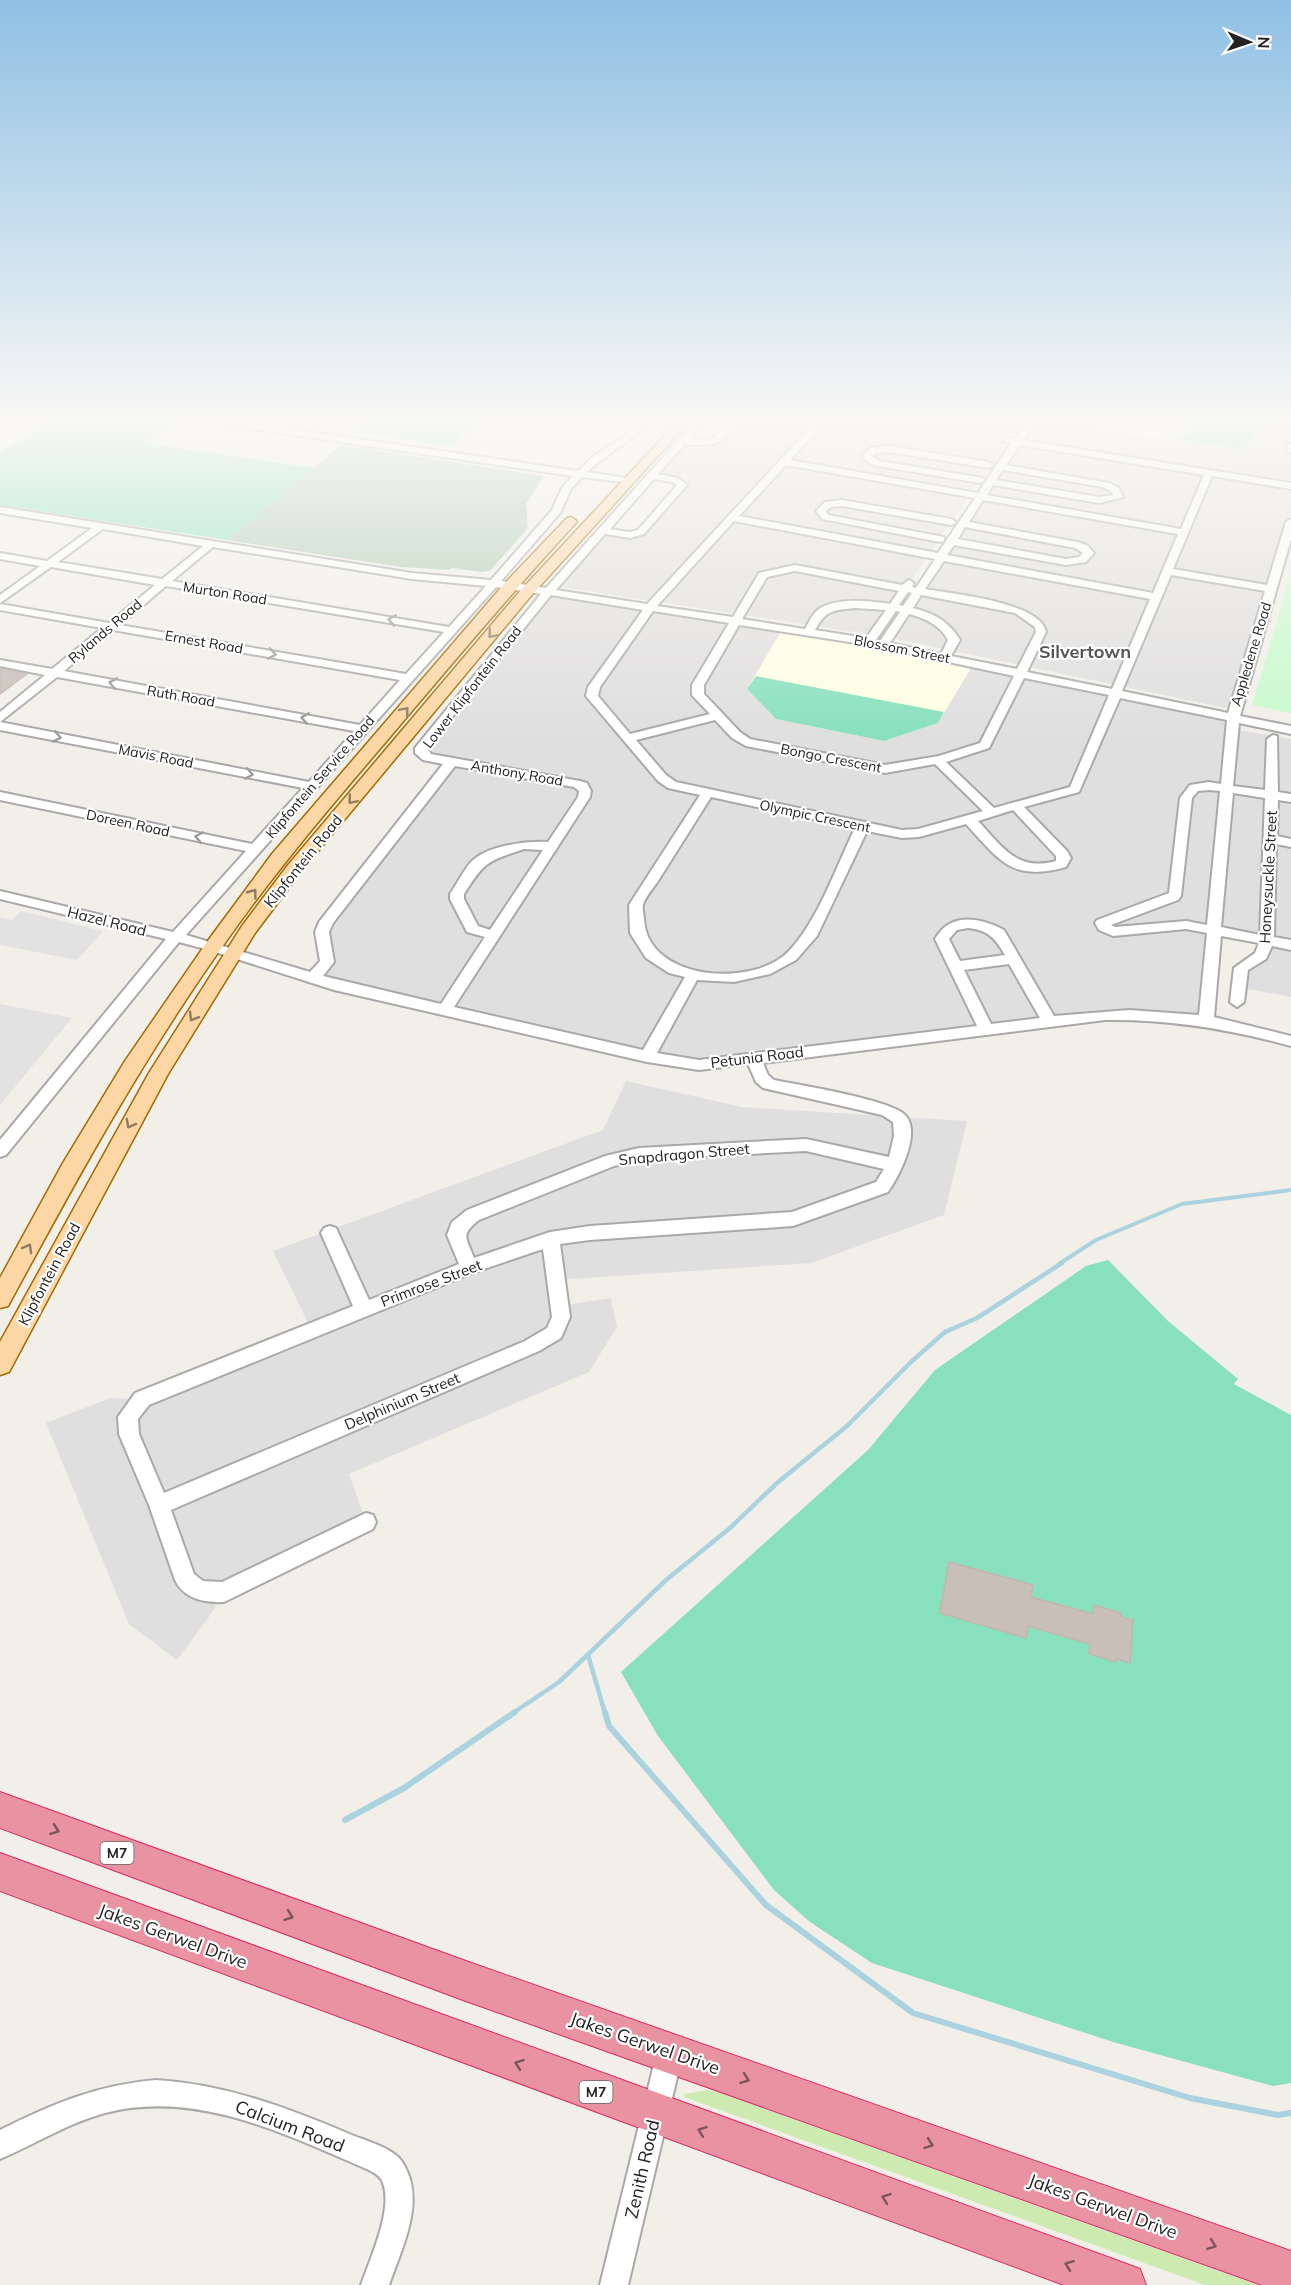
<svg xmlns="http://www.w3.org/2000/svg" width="1291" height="2285" viewBox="0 0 1291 2285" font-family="Mulish,sans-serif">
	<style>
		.residential { fill: #e0dfdf }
		.education { fill: #ffffe5 }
		.grass { fill: #cdebb0 }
		.cemetery { fill: #aacbaf }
		.park { fill: #c8facc }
		.pitch { fill: #88e0be }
		.parking { fill: #e2e2e2 }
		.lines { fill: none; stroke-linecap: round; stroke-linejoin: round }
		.stream-far2 { stroke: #aad3df; stroke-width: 4 }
		.stream-far1 { stroke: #aad3df; stroke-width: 4.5 }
		.stream { stroke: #aad3df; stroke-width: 6 }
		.building { fill: #c7bfb8; stroke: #c4b6ab; stroke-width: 1.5 }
		.minor-casing { stroke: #a9a9a9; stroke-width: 4 }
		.major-casing { stroke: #a06b00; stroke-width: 3 }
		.highway-casing { stroke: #dc2a67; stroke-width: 2 }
		.minor { fill: #fff; fill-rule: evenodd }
		.major { fill: #fcd6a4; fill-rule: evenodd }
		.highway { fill: #e892a2; fill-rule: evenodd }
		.oneway { stroke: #9c9c9c }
		.oneway2 { stroke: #8f7c63 }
		.oneway3 { stroke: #7b545c }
		.labels { text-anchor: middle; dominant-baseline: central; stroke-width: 4.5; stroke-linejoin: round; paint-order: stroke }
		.far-street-label { font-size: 14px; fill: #222; stroke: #fff }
		.shield { fill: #fff; stroke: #646464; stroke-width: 1.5 }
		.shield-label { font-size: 14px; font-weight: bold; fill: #222 }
		.street-label { font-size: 15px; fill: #222; stroke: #fff }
		.far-district-label { font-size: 18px; font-weight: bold; fill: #555; stroke: #fff }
		.near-street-label { font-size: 18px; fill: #222; stroke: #fff }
	</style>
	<rect width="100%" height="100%" fill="#f2efe9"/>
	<!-- residential -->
	<path class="residential" d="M733,416H1023L874,635L554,586L603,531L637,534L681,482L651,476L683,441L705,444L716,442L735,417Z
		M1034,416H1291V522L1235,710L887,637Z
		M549,592L809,632L1233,718L1232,729L1291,739V997L1238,987L1246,963L1267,941L1215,931L1206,1019L1136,1014L699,1065L313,979L323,968L322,932L452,762L421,753Z
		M626,1081L742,1107L967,1121L944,1215L811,1263L556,1280L559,1306L611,1298L617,1327L589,1372L349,1474L366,1522L224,1592L211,1614L177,1660L129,1624L46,1423L110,1398L142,1399L312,1331L273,1251L603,1130Z"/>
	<!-- education -->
	<path class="education" d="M0,416H59L0,452Z
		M519,416H639L621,435L523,421L517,418Z
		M1107,416H1275L1245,451L1099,429Z
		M783,628L974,663L938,723L884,741L776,719L747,689Z"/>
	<!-- grass -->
	<path class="grass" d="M709,2090L717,2092L1258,2285H1205L684,2097V2094Z"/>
	<!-- cemetery -->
	<path class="cemetery" d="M341,445L544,476L526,504L528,528L490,571L481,572L452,568L449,570L401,567L227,540Z"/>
	<!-- park -->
	<path class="park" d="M1291,573V713L1252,705Z"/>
	<!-- pitch -->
	<path class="pitch" d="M59,416H147L177,420L143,443L314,468L227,540L0,505V452Z
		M381,416H425L477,423L451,446L360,433Z
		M1199,416H1272L1244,450L1174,439L1184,437Z
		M756,676L944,712L938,723L884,741L776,719L747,689Z
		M1108,1260L1168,1321L1238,1379L1234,1384L1291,1415V2083L1273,2086L1113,2042L872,1963L810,1922L774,1890L658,1736L621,1672L868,1450L935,1370L1086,1266Z"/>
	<!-- parking -->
	<path class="parking" d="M21,911L103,931L77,960L0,945V917L12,920Z
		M0,1004L72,1018L0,1105Z"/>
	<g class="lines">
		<!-- stream-far2 -->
		<path class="stream-far2" d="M1059,1264L1096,1240L1182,1204L1291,1190"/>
		<!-- stream-far1 -->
		<path class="stream-far1" d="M588,1655L605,1713
			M513,1713L559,1682L666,1580L730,1528L777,1483L847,1426L911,1362L945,1332L977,1318L1062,1263"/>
		<!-- stream -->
		<path class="stream" d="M605,1712L609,1726L766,1905L913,2013L1190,2098L1278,2115L1291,2113
			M345,1820L404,1788L515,1712"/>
	</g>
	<!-- building -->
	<path class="building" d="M0,668L27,674L0,694Z
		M949,1562L1033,1585L1031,1597L1093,1614L1094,1605L1121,1613V1617L1133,1620L1130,1663L1117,1659L1116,1662L1089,1654L1090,1644L1028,1626L1026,1638L940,1613Z"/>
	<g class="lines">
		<!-- minor casing -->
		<g class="minor-casing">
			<path id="minor" d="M180,416H201L578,471L595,455L624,437L644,416H653C635,440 609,452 587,472L627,478L632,481L630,483L582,477L571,489L560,513L501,581L546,588L700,416H709L689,439L711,440L731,420L729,416H737L740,420C722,443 715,448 685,444L658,474L678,478L687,485L644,534L630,538L605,534L556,590L647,604L821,416H830L790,460L978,493L1011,443L1004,442V438L1015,439L1030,416H1038L1023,440L1291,483V489L1212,476L1173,569L1267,585L1286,522L1291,519V539L1240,716L1291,726V734L1239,723L1233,786L1265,790L1267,739L1273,735L1277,736L1278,792L1291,794V802L1278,800L1277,836L1291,839V847L1276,844L1274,937L1291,940V950L1272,946L1266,959L1248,970L1244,1002L1237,1007L1230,1002L1234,968L1255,953L1259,943L1221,936L1214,1017L1291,1036V1046C1229,1029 1170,1019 1105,1020L763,1063L768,1075L774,1080C798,1085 894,1100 906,1116C921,1134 899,1176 888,1192L793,1226L590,1240L560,1244L570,1317L561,1338L539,1351L171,1510L194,1574L203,1581L222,1582L366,1513L373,1515L376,1522L373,1529L224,1602C205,1603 184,1599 175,1580L149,1505L119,1434L118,1417L135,1393L353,1306L321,1233L324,1228L330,1226L336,1228L369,1300L459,1264L447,1235L452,1222L467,1210L605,1156L639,1148L806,1139L889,1157L894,1136L893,1122L882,1115L763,1088L756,1082L748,1064L699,1070L647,1062L334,990L209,950L179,942L6,1155L0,1157V1140L166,939L0,899V891L173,932L246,851L0,800V792L252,844L303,788L0,730V722L309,782L354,731L57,677L0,722V712L45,675L0,666V660L52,669L102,628L0,610V604L109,623L155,585L51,567L0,603V595L40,566L0,559V553L47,561L92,528L0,513V507L412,573L491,580L552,510L562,488L573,476L184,419ZM1020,445L1204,475L1181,529L987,495L993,485L1099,503L1123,497L1119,488L1109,483L1006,465ZM786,465L975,498L938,553L739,516ZM1003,470L1103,487L1112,492L1113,495L1099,497L996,480ZM654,479L672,482L677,485L638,530L630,532L610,529ZM983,500L1178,534L1153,593L947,555L954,545L1066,565L1086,562L1094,553L1087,545L1077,542L969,522ZM734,521L935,559L916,588L912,587L914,583L909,580L902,585L795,565L759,573L733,617L657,606ZM965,527L1075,548L1083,553L1079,557L1066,559L958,539ZM103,529L203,546L162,579L58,562ZM213,547L412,579L486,586L449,627L172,581ZM944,561L1150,599L1112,689L1027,672L1046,632C1041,602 952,594 925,589ZM795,571L899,591L890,604C869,601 837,597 819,609C812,614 809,622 805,629L742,619L767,577ZM1171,575L1265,591L1228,713L1122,691ZM166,586L444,632L406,674L120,625ZM496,587L541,594L415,748V753L423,760L443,764L319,922L315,932L320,961L310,972L186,935ZM908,592L912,593L903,606L899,605ZM551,595L643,610L588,687L586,696L658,781L668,788L700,795L629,905L630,933L646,958L669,973L685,977L643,1050L454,1007L590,797L591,791L587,783L580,781L431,754L427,748ZM921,595L1015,613L1035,627L1036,632L1017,669L951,656L960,640C949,621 933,613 913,608ZM856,608L886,610L866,638L815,630C826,610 833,610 856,608ZM653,611L729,623L692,685V695L710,714L630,734L598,696L600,687ZM896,611L900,612L880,641L876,640ZM909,614C925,618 940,625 948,640L941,654L890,643ZM739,625L869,645L1014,676L980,743L939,756L885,765L750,739L740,732L704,694V685ZM113,630L400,680L360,725L64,671ZM1024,678L1109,695L1070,787L994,808L946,762L989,748ZM1120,698L1227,720L1221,784L1209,782L1190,785L1180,798L1169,893L1097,920L1095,923L1099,930L1113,936L1186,929L1207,933L1199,1015L1129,1010L1054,1016L1004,930C980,917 950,912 935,939L977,1026L699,1060L657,1053L697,980L734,982L770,974L796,960L817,936L867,831L902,838L919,837L966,824C1000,861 1012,882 1066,867L1071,858L1067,851L1024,807L1079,792ZM715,720L732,738L746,746L885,773L935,764L983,811L918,829L902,830L676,782L666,775L636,740ZM455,766L574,787L579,791L578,797L548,842C526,841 488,845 471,862C463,871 457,884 450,894V899L467,932L485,937L441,1004L323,976L334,962L329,932L333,923ZM1209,790L1220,791L1207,925L1186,921L1115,927L1111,925L1178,900L1181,896L1192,798L1198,791ZM1233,793L1265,798L1260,935L1221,927ZM711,797L855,828C837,865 817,923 788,952C752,988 647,981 644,919C644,915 642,909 643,905C645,897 655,886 660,878C677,851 694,824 711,797ZM1013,810L1056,856V861C1016,872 1002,846 978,821ZM524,849L543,850L490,930L478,926L464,899V894C486,860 487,862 524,849ZM968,928C988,930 995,938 1005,955L960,961L949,939L957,930ZM1009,964L1040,1018L991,1024L964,970ZM806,1151L884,1169L876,1182L792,1212L590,1226L550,1232L474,1258C466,1237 460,1235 479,1220L614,1166L639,1160ZM543,1249L552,1317L547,1328L525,1341L164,1493L139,1434L138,1419L149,1405L475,1272Z
				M1291,444V453L1287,450L1288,445Z
				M888,446L989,462L994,465L989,468L888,452L876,453L872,456L880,461L983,478L985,480L980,483L878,466L869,463L862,456L870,448Z
				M842,500L951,519L956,522L951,525L842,506L831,507L826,511L828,515L944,537V541L940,542L822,519L816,511L825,502Z
				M670,2039L679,2043L683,2052L628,2285H600L657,2052L661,2043Z
				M156,2080C224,2084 285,2107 347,2133C363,2140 384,2145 397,2156C403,2161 408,2172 410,2179C420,2213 400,2253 389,2285H361C370,2259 393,2210 383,2183C381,2176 374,2173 369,2170C288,2135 196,2089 105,2113C68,2123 35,2144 0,2159V2130C52,2104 97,2085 156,2080Z"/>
		</g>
		<!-- major casing -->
		<g class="major-casing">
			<path id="major" d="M683,416H694L530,597L300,873L255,933L168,1074L9,1372L0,1375V1342L149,1073L242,926L288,865L520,591Z
				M571,517L577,521L575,524C511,593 451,665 390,737C331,806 272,875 220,950C140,1063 74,1184 8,1306L0,1308V1278L63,1163L125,1061L207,942L272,854L505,583L567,518Z"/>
		</g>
		<!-- highway casing -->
		<g class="highway-casing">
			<path id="highway" d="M0,1792L463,1960L1291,2251V2285H1262L463,2000L0,1828Z
				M0,1853L1124,2263L1140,2269L1146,2285H1064L0,1891Z"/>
		</g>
		<!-- minor -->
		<use href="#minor" class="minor"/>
		<!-- major -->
		<use href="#major" class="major"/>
		<!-- highway -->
		<use href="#highway" class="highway"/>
	</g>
	<!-- one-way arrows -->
	<defs><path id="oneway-chevron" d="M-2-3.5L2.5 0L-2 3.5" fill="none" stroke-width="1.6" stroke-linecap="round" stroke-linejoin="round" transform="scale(1.5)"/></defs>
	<g class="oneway">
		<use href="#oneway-chevron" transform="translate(392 620) rotate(-171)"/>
		<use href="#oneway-chevron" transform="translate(272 654) rotate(10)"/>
		<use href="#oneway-chevron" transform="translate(113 683) rotate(-170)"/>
		<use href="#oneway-chevron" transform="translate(305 718) rotate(-170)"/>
		<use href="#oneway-chevron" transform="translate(57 737) rotate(11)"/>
		<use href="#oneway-chevron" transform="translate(249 774) rotate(11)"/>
		<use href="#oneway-chevron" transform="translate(199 837) rotate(-168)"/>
	</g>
	<g class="oneway2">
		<use href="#oneway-chevron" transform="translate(492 634) rotate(130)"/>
		<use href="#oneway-chevron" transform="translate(405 711) rotate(-50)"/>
		<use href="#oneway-chevron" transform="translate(352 800) rotate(130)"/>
		<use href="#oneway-chevron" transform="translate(253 893) rotate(-53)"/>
		<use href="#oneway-chevron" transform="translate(193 1017) rotate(121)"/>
		<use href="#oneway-chevron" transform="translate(130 1124) rotate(119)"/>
		<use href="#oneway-chevron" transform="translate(28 1248) rotate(-61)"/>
	</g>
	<g class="oneway3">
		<use href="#oneway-chevron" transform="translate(55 1830) rotate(20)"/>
		<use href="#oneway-chevron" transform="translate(289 1916) rotate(20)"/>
		<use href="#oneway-chevron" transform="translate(519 2064) rotate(-160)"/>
		<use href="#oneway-chevron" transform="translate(745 2079) rotate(20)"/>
		<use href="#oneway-chevron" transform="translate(702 2131) rotate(-160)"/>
		<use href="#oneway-chevron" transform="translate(929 2144) rotate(20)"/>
		<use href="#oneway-chevron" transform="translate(886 2198) rotate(-160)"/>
		<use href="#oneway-chevron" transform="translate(1212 2245) rotate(20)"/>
		<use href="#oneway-chevron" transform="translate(1069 2265) rotate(-160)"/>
	</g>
	<!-- sky -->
	<linearGradient id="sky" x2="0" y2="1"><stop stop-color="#8fc0e4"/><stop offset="0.57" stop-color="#f9f8f5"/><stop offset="1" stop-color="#f9f8f5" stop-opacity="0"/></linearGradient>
	<rect width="1291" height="736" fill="url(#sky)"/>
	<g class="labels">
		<!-- far-street labels -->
		<g class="far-street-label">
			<text transform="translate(225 593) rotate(9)">Murton Road</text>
			<text transform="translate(105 631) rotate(-40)">Rylands Road</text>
			<text transform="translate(204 642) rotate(10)">Ernest Road</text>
			<text transform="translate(902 649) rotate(11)">Blossom Street</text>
			<text transform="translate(1251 654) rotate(-73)">Appledene Road</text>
			<text transform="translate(472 687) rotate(-52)">Lower Klipfontein Road</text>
			<text transform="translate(181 696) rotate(10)">Ruth Road</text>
			<text transform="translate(156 756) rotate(11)">Mavis Road</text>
			<text transform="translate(831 758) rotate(11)">Bongo Crescent</text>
			<text transform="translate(517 773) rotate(10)">Anthony Road</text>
			<text transform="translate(320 777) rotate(-49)">Klipfontein Service Road</text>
			<text transform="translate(815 816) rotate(12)">Olympic Crescent</text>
			<text transform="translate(128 823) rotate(12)">Doreen Road</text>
		</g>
		<!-- shield labels -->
		<g class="shield">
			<rect x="100.5" y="1842" width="33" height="22" rx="4.5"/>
			<rect x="579.5" y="2081" width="33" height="22" rx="4.5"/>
		</g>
		<g class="shield-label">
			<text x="117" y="1853">M7</text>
			<text x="596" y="2092">M7</text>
		</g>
		<!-- street labels -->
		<g class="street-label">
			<text transform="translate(303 861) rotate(-51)">Klipfontein Road</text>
			<text transform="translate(1268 877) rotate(-87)">Honeysuckle Street</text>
			<text transform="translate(107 921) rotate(14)">Hazel Road</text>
			<text transform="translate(757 1057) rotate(-7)">Petunia Road</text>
			<text transform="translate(684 1154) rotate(-5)">Snapdragon Street</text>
			<text transform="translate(49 1274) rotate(-62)">Klipfontein Road</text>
			<text transform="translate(431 1283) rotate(-21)">Primrose Street</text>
			<text transform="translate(402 1401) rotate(-23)">Delphinium Street</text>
		</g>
		<!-- far-district labels -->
		<g class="far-district-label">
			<text x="1085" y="651">Silvertown</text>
		</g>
		<!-- near-street labels -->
		<g class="near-street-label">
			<text transform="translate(173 1936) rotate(20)">Jakes Gerwel Drive</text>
			<text transform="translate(645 2043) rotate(19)">Jakes Gerwel Drive</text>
			<text transform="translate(290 2126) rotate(21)">Calcium Road</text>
			<text transform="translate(642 2169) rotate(-77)">Zenith Road</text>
			<text transform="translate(1103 2206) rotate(20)">Jakes Gerwel Drive</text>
		</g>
	</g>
	<!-- north arrow -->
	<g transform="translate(1249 42) rotate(92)" stroke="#ffffff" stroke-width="4.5" paint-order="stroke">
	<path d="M0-4.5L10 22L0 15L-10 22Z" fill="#222222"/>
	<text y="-9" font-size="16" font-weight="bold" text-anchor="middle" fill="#222222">N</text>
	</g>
</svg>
